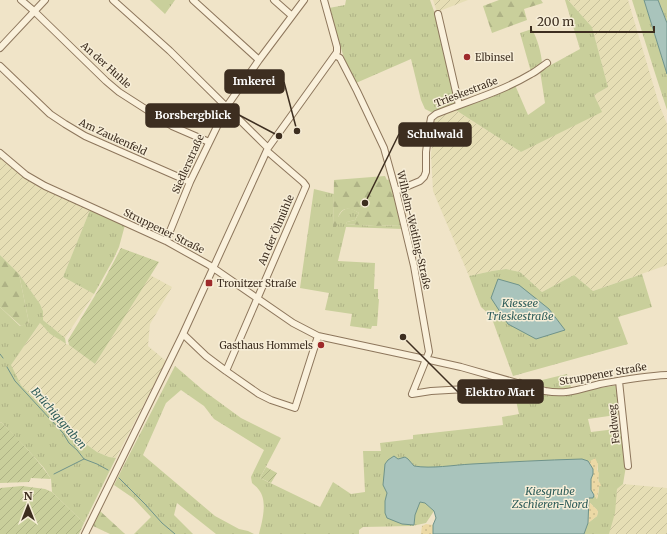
<svg xmlns="http://www.w3.org/2000/svg" width="667" height="534" viewBox="0 0 667 534" font-family="Merriweather,serif">
	<style>
		.farmland { fill: url(#farmland-furrows) }
		.grass { fill: url(#grass-tufts) }
		.forest { fill: url(#forest-firs) }
		.sand { fill: url(#sand-dots) }
		.garden { fill: url(#garden-furrows) }
		.water { fill: #a9c4bc; stroke: #6f938a }
		.lines { fill: none; stroke-linecap: round; stroke-linejoin: round }
		.stream { stroke: #6f938a; stroke-width: 1 }
		.minor-casing { stroke: #8d765c; stroke-width: 8 }
		.minor { stroke: #faf1dc; stroke-width: 6 }
		.poi-dot { fill: #9e2a2b; stroke: #f7eed8; stroke-width: 1.5 }
		.labels { text-anchor: middle; dominant-baseline: central; stroke-width: 3; stroke-linejoin: round; paint-order: stroke }
		.poi-label { font-size: 10px; fill: #3d2e20; stroke: #f7eed8; text-anchor: start }
		.street-label { font-size: 10px; fill: #3d2e20; stroke: #f7eed8 }
		.water-label { font-size: 11px; font-style: italic; fill: #2f5d5a; stroke: #f7eed8 }
		.leader { fill: none; stroke: #3d2e20; stroke-width: 1.5 }
		.callout-dot { fill: #3d2e20; stroke: #f7eed8; stroke-width: 1.5 }
		.callout { fill: #3d2e20; stroke: #3d2e20; stroke-width: 1.5 }
		.callout-label { font-size: 11px; text-anchor: middle; font-weight: bold; fill: #fff }
	</style>
	<defs>
		<pattern id="farmland-furrows" width="10" height="10" patternUnits="userSpaceOnUse"><rect width="10" height="10" fill="#e6deb5"/><path d="M-1 1l2-2M0 10L10 0M9 11l2-2" fill="none" stroke="#c6bf9b"/></pattern>
		<pattern id="grass-tufts" width="24" height="20" patternUnits="userSpaceOnUse"><rect width="24" height="20" fill="#c9cf9b"/><path d="M3 7l-1-3M5 7V3M7 7l1-3M15 17l-1-3M17 17v-4M19 17l1-3" fill="none" stroke="#aeb285"/></pattern>
		<pattern id="forest-firs" width="22" height="20" patternUnits="userSpaceOnUse"><rect width="22" height="20" fill="#c9cf9b"/><path d="M5 1l3.5 6h-7zM16 11l3.5 6h-7z" fill="#aeb285"/></pattern>
		<pattern id="sand-dots" width="8" height="8" patternUnits="userSpaceOnUse"><rect width="8" height="8" fill="#ecd9a5"/><path d="M2 2h.1M6 6h.1" fill="none" stroke="#cbbb8e" stroke-width="1.8" stroke-linecap="round"/></pattern>
		<pattern id="garden-furrows" width="10" height="10" patternUnits="userSpaceOnUse"><rect width="10" height="10" fill="#c9cf9b"/><path d="M-1 1l2-2M0 10L10 0M9 11l2-2" fill="none" stroke="#aeb285"/></pattern>
	</defs>
	<rect width="100%" height="100%" fill="#f0e4c8"/>
	<!-- farmland -->
	<path class="farmland" d="M433,0H468L437,12Z
		M568,0H628L659,104L667,124V265L593,291L574,275L542,292L520,272L506,269L492,271L469,276L433,191L431,155L435,119L454,109L521,152L601,111L594,95L608,87L592,27Z
		M0,158L28,180L44,189L90,210L63,277L94,294L65,338L43,320V311L40,304L19,274L0,255Z
		M150,275L172,287L150,324L148,346L166,361L116,458L109,457L97,452L60,425L21,385L10,366L41,322L45,327L49,333L60,339L66,344L69,345L95,364Z
		M623,484L667,488V534H609L617,489Z"/>
	<!-- grass -->
	<path class="grass" d="M150,0H175L165,14Z
		M346,0H430L435,14L456,103L433,113L425,109L421,100L411,59L356,83L344,58L329,8L345,5Z
		M565,0H568L592,27L608,87L594,95L602,112L521,152L454,109L461,108L489,98V96L515,85L528,115L545,103L540,71L580,49Z
		M632,0H644L667,74V110L654,70Z
		M658,0H667V23Z
		M532,29C537,38 542,54 542,65L531,72L520,33Z
		M314,189L334,194L333,227C340,215 342,201 359,213L355,220L347,222L346,224L375,226L402,225L403,229L346,227L338,261L375,263L374,289H378V299H379L377,326H372L371,329L350,326L352,314L325,310L329,293L300,288Z
		M90,210L125,225L119,247L113,260L94,294L63,277Z
		M506,269L520,272L542,292L574,275L593,291L642,274L652,307L618,317L628,344L513,376L491,316L481,307L469,276L492,271Z
		M19,274L40,304L43,311V320L65,338L66,344C61,340 53,336 49,333C46,330 44,326 40,323L11,365L21,385L60,425L97,452L109,457L116,458L84,523L52,492L51,479L44,468L28,450L1,422L0,423V307L20,326L29,323Z
		M175,366L204,391L241,418L281,438L260,478L320,507L333,482L351,494L365,492L363,451H381L380,443L413,439V435L503,425L502,417L519,414L513,387L567,374L573,394L600,388L618,385L623,414L588,419L591,432L624,428L626,466L623,484L617,489L615,513L609,534H584L588,523L597,516L598,511L589,502V498H593L594,495L597,499C601,487 597,475 598,464L593,460L589,462L588,461H534L448,466L425,468L414,466L408,459L384,479L383,484L387,493L385,501V513L414,525L415,515L420,502L425,503L434,511L426,523L412,526L363,527L359,530V534H259C262,522 268,501 259,490C257,487 254,485 252,483L251,477L264,450L214,419L204,406L181,390L166,403L143,455L215,516L239,529L248,531L254,534H216L177,503L174,515L193,534H134L151,517L133,498L114,485L123,467Z"/>
	<!-- forest -->
	<path class="forest" d="M499,0H541L543,3L524,9L527,20L492,33L483,6Z
		M385,176L387,180L390,179L402,225L375,226L346,224L347,222L355,220L359,213C350,207 341,206 338,218L344,221L343,223H338L336,227L333,228L334,180Z
		M0,255L19,274L29,323L21,326L0,307Z
		M100,511L125,534H110L93,526Z"/>
	<!-- sand -->
	<path class="sand" d="M595,458L598,464L597,470L599,473L598,481L600,483L601,486H599L597,499L591,490C591,487 590,482 591,479C593,470 593,470 589,462Z
		M589,502L598,511L597,516L588,523Z
		M426,524L433,525V534H421L422,526Z"/>
	<!-- garden -->
	<path class="garden" d="M121,248L159,262L95,364L69,345L68,340L102,284Z
		M1,422C19,440 37,458 51,479L31,478L29,482L0,483V423Z
		M266,467L277,473L271,483L260,478Z
		M22,486L45,489L52,492L84,523L79,534H0V488Z"/>
	<!-- water -->
	<path class="water" d="M644,0H658L667,23V74Z
		M498,279L519,285L549,309L565,330L536,339L508,324L491,298Z
		M394,456L398,459L405,457L408,459L414,466C432,469 453,465 472,464C509,462 545,460 582,459L588,461L593,469V474L591,479V490L594,495L593,498H589L588,523L584,534H433V525L436,518L434,511L425,503L420,502L415,515L414,525L402,524L387,518L385,513V501L387,493L383,485L385,464L388,460Z"/>
	<g class="lines">
		<!-- stream -->
		<path class="stream" d="M0,354L3,358
			M7,367L15,381L63,433L69,443L77,450L84,459L97,464L108,470
			M54,474L84,459
			M119,478L145,504L162,523L175,534"/>
		<!-- minor casing -->
		<g class="minor-casing">
			<path id="minor" d="M21,0L34,11L106,81L119,92L172,126L209,142
				M113,0L170,51L268,148
				M193,0L259,60
				M274,0L291,15
				M438,14L459,105
				M0,48L45,0
				M335,55L340,58L357,91L384,148L396,191L414,266L429,352L412,394L431,391L518,386L520,383
				M0,66L50,114L65,124L85,136L190,182
				M0,153L26,175L45,186L166,241L209,265L293,323L318,336L425,359L461,367L545,391C567,395 580,389 600,384C622,380 644,376 667,375
				M396,191L420,181L424,177L426,172V152L429,129L431,118L436,114C468,101 501,92 531,74C537,71 541,67 547,63
				M166,241L190,182L227,106L259,60L304,0
				M183,334L206,356L226,371L259,394L271,400L295,408L318,336
				M226,371L306,186L303,182L267,151
				M619,381L628,466
				M85,534L183,334L268,148L337,52V47L324,0"/>
		</g>
		<!-- minor -->
		<use href="#minor" class="minor"/>
	</g>
	<!-- markers -->
	<g class="poi-dot">
		<circle cx="467" cy="57" r="4"/>
		<rect x="205" y="279" width="8" height="8" rx="2"/>
		<circle cx="321" cy="345" r="4"/>
	</g>
	<g class="labels">
		<!-- poi labels -->
		<g class="poi-label">
			<text x="475" y="57">Elbinsel</text>
			<text x="217" y="283">Tronitzer Straße</text>
			<text x="313" y="345" text-anchor="end">Gasthaus Hommels</text>
		</g>
		<!-- street labels -->
		<g class="street-label">
			<text transform="translate(106 65) rotate(42)">An der Huhle</text>
			<text transform="translate(466 92) rotate(-21)">Trieskestraße</text>
			<text transform="translate(113 137) rotate(25)">Am Zaukenfeld</text>
			<text transform="translate(188 164) rotate(-66)">Siedlerstraße</text>
			<text transform="translate(276 230) rotate(-67)">An der Ölmühle</text>
			<text transform="translate(414 230) rotate(77)">Wilhelm-Weitling-Straße</text>
			<text transform="translate(164 231) rotate(26)">Struppener Straße</text>
			<text transform="translate(603 374) rotate(-10)">Struppener Straße</text>
			<text transform="translate(614 424) rotate(-96)">Feldweg</text>
		</g>
		<!-- water labels -->
		<g class="water-label">
			<text x="520" y="303">Kiessee<tspan x="520" dy="13">Trieskestraße</tspan></text>
			<text transform="translate(59 418) rotate(49)">Brüchigtgraben</text>
			<text x="550" y="491">Kiesgrube<tspan x="550" dy="13">Zschieren-Nord</tspan></text>
		</g>
	</g>
	<!-- callouts -->
	<path class="leader" d="M297 131L284 82M279 136L239 115M365 203L399 134M403 337L458 392"/>
	<g class="callout-dot">
		<circle cx="297" cy="131" r="4"/>
		<circle cx="279" cy="136" r="4"/>
		<circle cx="365" cy="203" r="4"/>
		<circle cx="403" cy="337" r="4"/>
	</g>
	<g class="callout">
		<rect x="225" y="70" width="59" height="23" rx="4"/>
		<rect x="146" y="104" width="93" height="23" rx="4"/>
		<rect x="399" y="123" width="72" height="23" rx="4"/>
		<rect x="458" y="380" width="85" height="23" rx="4"/>
	</g>
	<g class="callout-label">
		<text x="254" y="85">Imkerei</text>
		<text x="193" y="119">Borsbergblick</text>
		<text x="435" y="138">Schulwald</text>
		<text x="500" y="396">Elektro Mart</text>
	</g>
	<!-- north arrow -->
	<g transform="translate(28 506)" stroke="#f7eed8" stroke-width="3" paint-order="stroke">
	<path d="M0-3L7 15L0 10L-7 15Z" fill="#3d2e20"/>
	<text y="-6" font-size="11" font-weight="bold" text-anchor="middle" fill="#3d2e20">N</text>
	</g>
	<!-- scale -->
	<path d="M531 26v6h123v-6" fill="none" stroke="#3d2e20" stroke-width="2"/>
	<text x="537" y="26" font-size="12" fill="#3d2e20" stroke="#f7eed8" stroke-width="3" paint-order="stroke">200 m</text>
</svg>
